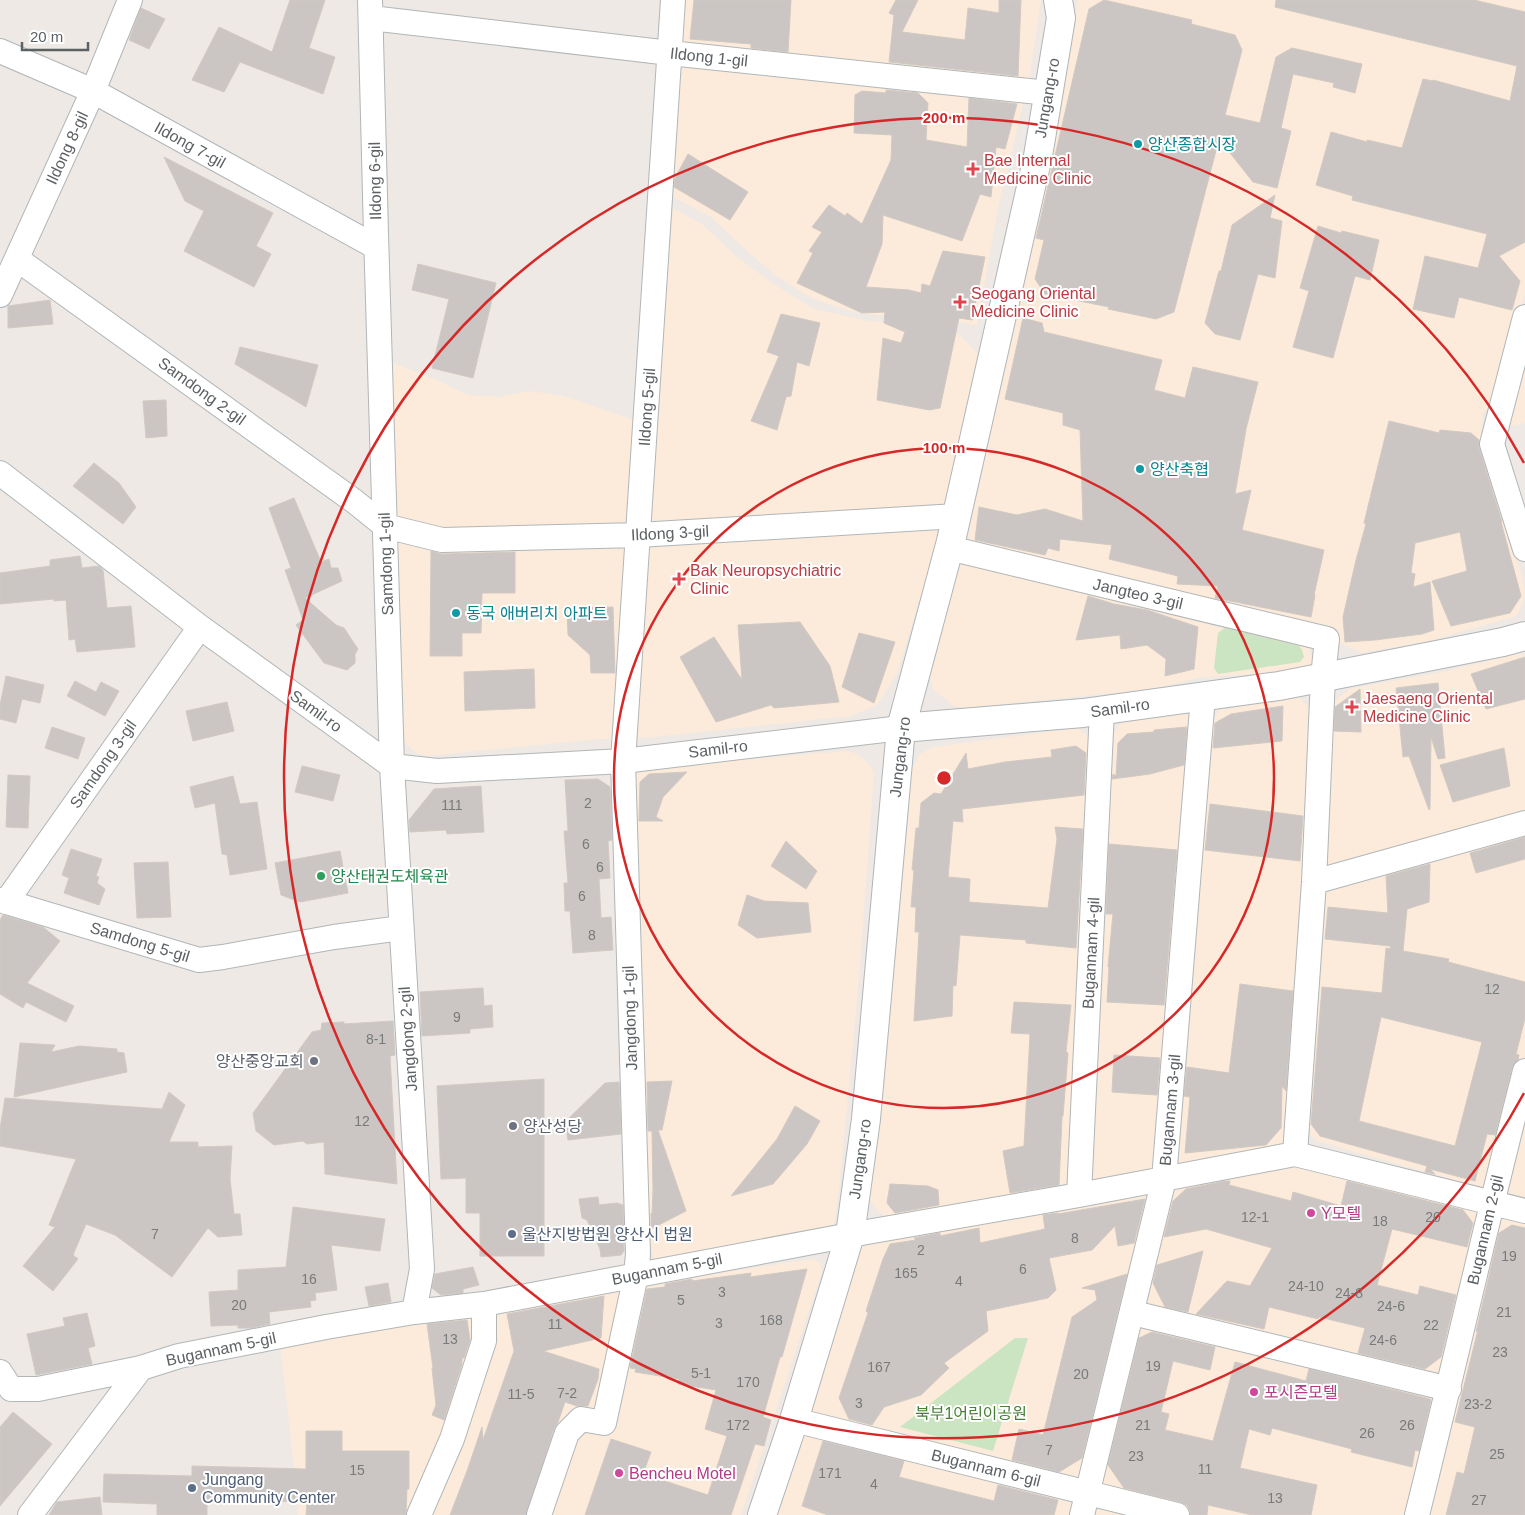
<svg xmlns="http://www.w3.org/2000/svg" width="1525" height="1515" viewBox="0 0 1525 1515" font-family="Helvetica,'Noto Sans KR',sans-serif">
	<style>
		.commercial { fill: #fcebda }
		.green { fill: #cbe4c1 }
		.building { fill: #cbc6c3; stroke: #d2c9c2; fill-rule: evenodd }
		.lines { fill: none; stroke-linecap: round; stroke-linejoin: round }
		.street-casing { stroke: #b1b6b8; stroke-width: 26 }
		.secondary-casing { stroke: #b0b5b8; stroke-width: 30 }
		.street { stroke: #fff; stroke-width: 24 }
		.secondary { stroke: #fff; stroke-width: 28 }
		.ring { fill: none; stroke: #d62828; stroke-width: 2.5 }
		.culture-dot { fill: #0f9aa8; stroke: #fff; stroke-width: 2 }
		.health-dot { fill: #e0444e; stroke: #fff; stroke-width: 2 }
		.leisure-dot { fill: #2e9e5b; stroke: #fff; stroke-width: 2 }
		.worship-dot { fill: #6b7280; stroke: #fff; stroke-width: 2 }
		.hotel-dot { fill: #d1479c; stroke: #fff; stroke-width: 2 }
		.service-dot { fill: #5c6f8a; stroke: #fff; stroke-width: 2 }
		.labels { text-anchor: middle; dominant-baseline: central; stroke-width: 4; stroke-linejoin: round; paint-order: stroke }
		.number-label { font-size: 14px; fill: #787a7c }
		.street-label { font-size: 16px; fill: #5c6164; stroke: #fff }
		.culture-label { font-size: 16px; fill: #0d838f; stroke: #fff; text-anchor: start }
		.health-label { font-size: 16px; fill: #be3a42; stroke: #fff; text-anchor: start }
		.leisure-label { font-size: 16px; fill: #27864d; stroke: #fff; text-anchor: start }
		.worship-label { font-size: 16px; fill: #5b616d; stroke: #fff; text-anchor: end }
		.hotel-label { font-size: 16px; fill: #b23c85; stroke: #fff; text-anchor: start }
		.service-label { font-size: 16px; fill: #4e5e75; stroke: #fff; text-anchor: start }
		.park-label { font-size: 16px; fill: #477f37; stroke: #fff }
		.centre { fill: #d62828; stroke: #fff; stroke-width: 2.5 }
		.ring-label { font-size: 15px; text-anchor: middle; font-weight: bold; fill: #d62828; stroke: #fff; stroke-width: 4; stroke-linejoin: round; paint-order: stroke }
	</style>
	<rect width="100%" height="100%" fill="#eee9e4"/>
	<!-- commercial -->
	<path class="commercial" d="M681,0H1041L1030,75L998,208L977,325L918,317L872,315L849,311L811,298L775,275L746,250L711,217L679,200L667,195Z
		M1078,0H1525V294L1498,401L1483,412L1481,432L1488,442L1525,590V596L1517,616L1428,641L1362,653L1336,641L1338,630H1336L1334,636L973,546L966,533Z
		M673,208L703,225L737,257L775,285L814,309L869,321L917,324L960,335L982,358L934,553L897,674L877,705L851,716L635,739H599L427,756L416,753L399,737L382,359L437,380L468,395L500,397L529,391L564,396L655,427Z
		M1525,345V423L1513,426L1505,420Z
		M965,560L1309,648L1312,664L1296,672L1202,677L1153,689L965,708L954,706L933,689L929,672L956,568Z
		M1519,653L1525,655V1197L1472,1185L1317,1141L1309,1134L1271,1147L1217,1158L886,1218L876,1208L870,1199V1169L908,778L920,754L933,747L1077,728L1091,738H1110L1122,722L1185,711L1194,724H1211L1219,710L1298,697L1311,709L1329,706L1349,689L1442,672Z
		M847,751L858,754L868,763L874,772L859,978L839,1190L834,1227L654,1259L650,1248L629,773L642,768Z
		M1265,1167H1305L1525,1221V1515H777L861,1242L877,1236L1079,1208Z
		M812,1259L820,1263L822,1272L741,1515H298V1502L280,1345L626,1287Z"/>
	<!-- green -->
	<path class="green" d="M1225,628L1299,646L1302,650L1304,657L1300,662L1218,674L1214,668L1218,633Z
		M1015,1338H1028L993,1451L900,1427Z"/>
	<!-- building -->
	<path class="building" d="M290,0H325L309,48L335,57L323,94L240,62L224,92L192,80L219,27L272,52Z
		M694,0H791L788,52L751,48V44L690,39Z
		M896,0H918L902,32L965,40L968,8L999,13V0H1021L1018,76L889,62L894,15L889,13Z
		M1104,0L1192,20L1191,24L1235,35L1242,50L1225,115L1260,123L1276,57L1292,48L1362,64L1355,93L1333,87L1334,83L1293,74L1281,128L1291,131L1277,188L1253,182L1219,139L1174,312L1156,319L1108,309L1109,307L1045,294L1035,279L1044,240L1036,238L1089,9Z
		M1276,0H1474L1525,12V242L1499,256L1520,281L1512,310L1459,297L1454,318L1413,309L1425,256L1478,268L1487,234L1352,200L1353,196L1316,185L1331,132L1367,142V140L1402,148L1423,79L1433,81V80L1510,101L1517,66L1521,67L1275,7Z
		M141,8L165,19L149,49L129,40Z
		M886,90L918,93L928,103L926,140L967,147L969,98L1017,104L1005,149L996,147L991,197L980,194L962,241L883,215L882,244L866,287L909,290L921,293L922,284L930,286L943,251L985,257L972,320L959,318L940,408L929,410L877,400L883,338L901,343L905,332L884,323L885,312L862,313L797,283L813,253L809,251L822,232L812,227L829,205L845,216L847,213L862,224L891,160L892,135L854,133L855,95L862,91L886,93Z
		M688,154L748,192L730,220L674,187L675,178Z
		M164,157L273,213L256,246L271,254L254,287L184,251L204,211L185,201Z
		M1275,195L1270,218L1282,221L1275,278L1258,274L1240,340L1215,334L1205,323L1219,271H1221L1232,225Z
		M1318,226L1341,233L1342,231L1379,240L1370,280L1355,276L1333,358L1293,347L1309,291L1300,288Z
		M418,264L496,283L473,378L432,368L449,299L412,290Z
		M50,300L53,324L8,328V306Z
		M781,314L820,323L809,366L797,362L791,396L786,397L777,430L751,421L779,356L767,352Z
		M1023,318L1042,323L1044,332L1162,360L1154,390L1185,398L1193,367L1258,382L1246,429L1235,494L1251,490L1242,530L1324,550L1314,595H1315L1311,617L1215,598L1218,586L1177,584L1178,576L1109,559L1112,545L1060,539L1059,551L1048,548L1045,555L975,540L979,507L1017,515L1045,509L1083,521L1080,430L1063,425V413L1005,399Z
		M240,347L318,365L306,407L235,364Z
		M166,400L167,436L146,438L143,401Z
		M1389,421L1439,433L1440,430L1471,433L1479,440V448L1502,522H1501L1521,596L1510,613L1451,626L1432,581L1467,571L1460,532L1415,543L1411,573L1415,574L1413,587L1430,582L1434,630L1422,634L1375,640L1345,642L1343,617L1356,560L1366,524L1364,523L1372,490Z
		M94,463L119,483L136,507L123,524L73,486Z
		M294,498L321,562L329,559L331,568H338L342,581L305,598L336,625L344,628L358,649L355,654V663L347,670L324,663L296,625L303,620L285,570L291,568L269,508Z
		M431,551L442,554L515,552V593H482L481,633H462V656H430Z
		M80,556L82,568L99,566L103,570L107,608L131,606L135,647L77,652L75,639L69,640L66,600L54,601V599L0,604V573L50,566V560Z
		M1088,596L1114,604L1147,610L1198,627L1194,669L1165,676L1166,659L1147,645L1121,649L1120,635L1076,640Z
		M613,607L615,673H591L590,655L568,635L567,608Z
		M800,622L830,666L839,702L774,708L771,705L716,722L680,657L714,637L742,680L738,625Z
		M859,633L895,642L874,703L842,687Z
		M1525,657V699L1486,709L1471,674Z
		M534,669L535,708L465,711L464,672Z
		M6,676L44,685L40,703L22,699L16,723L0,719V705Z
		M75,681L96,692L101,682L119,691L105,716L67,696Z
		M1438,683L1445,758L1438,759L1431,737L1430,809L1429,810L1409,756L1403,757L1396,688Z
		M1360,689L1361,732L1334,731L1335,707Z
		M227,702L234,731L193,741L186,711Z
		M1283,706L1282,741L1213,748L1215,723L1231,714Z
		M52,727L85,738L78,759L45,748Z
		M1187,727L1184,765L1150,774L1112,779L1113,774L1116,776L1118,743L1127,734L1154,732V730Z
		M1076,746L1086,753L1084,795L962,809L963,822L953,821L948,877L970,879L969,902L1048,908L1057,839L1055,827L1083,829L1076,948L1026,943V940L960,935L956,986L953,985L952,1016L914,1021L919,932H915L916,907H911L914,870H912L916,828H919L921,803L934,793L941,794L966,753L968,769L1005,762L1052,757L1051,750Z
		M1504,748L1510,786L1453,802L1440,765Z
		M302,766L340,775L333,801L295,792Z
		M687,772L663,797L656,817L663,821H639L640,782L649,774Z
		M8,775L30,776L28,828L6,827Z
		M233,776L240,804L257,802L267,869L230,875L227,855L222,854L215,803L195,808L190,787Z
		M598,779L610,787L612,840L608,841L610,878L599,879L601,918L611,917L613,950L573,953L570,911H565L564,883H568L564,831H568L565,780Z
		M481,786L484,832L447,834L446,830L410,832L409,820L434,789Z
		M1210,804L1303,816L1300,861L1205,850Z
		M1525,837V859L1476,873L1470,853Z
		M786,841L817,871L806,889L771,866Z
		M1109,844L1177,850L1164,1005L1107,1002L1109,967H1108L1113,914H1106Z
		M71,849L102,859L96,876L99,877L97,883L105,889L99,905L64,893L69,878L62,875Z
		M340,851L348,893L300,902L281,895L275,863Z
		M168,862L171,917L137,918L134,863Z
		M1430,864L1429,902L1407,909L1403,951L1449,959L1448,962L1525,982V1018L1516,1054L1519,1055L1518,1060L1512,1068L1495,1135L1487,1134L1475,1181L1430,1169L1435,1174L1425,1172L1427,1166L1320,1136L1311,1124L1322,987L1382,993L1386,948L1391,949L1390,946L1325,939L1328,907L1388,913L1386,876ZM1381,1017L1482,1042L1455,1146L1359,1121Z
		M747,895L764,901L808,903L811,932L757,938L738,925Z
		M3,915L43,927L60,941L27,983L74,1006L66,1022L26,1002L23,1008L0,994V920Z
		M1240,984L1293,991L1286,1091L1282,1086L1281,1128L1266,1145L1185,1153L1190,1097L1184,1096L1187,1067L1229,1073Z
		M483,988L484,1006L492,1005L493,1027L470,1029V1033L422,1036L420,992Z
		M1014,1002L1071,1005L1066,1052L1068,1053L1063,1116L1062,1117L1059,1185L1010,1193L1003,1151L1024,1146L1030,1034L1011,1033Z
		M393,1021L395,1055L390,1056L397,1184L325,1174L324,1142L307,1144L303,1141L274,1145L256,1131L253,1113L312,1032L321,1030L322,1023L344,1022V1024Z
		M20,1043L55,1045L51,1052L79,1046L117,1049V1052L124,1053L127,1072L14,1097Z
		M1114,1055L1160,1058L1157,1095L1112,1092Z
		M544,1079V1256H480V1213H466V1178L441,1179L437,1086Z
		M672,1081L662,1130H658L686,1211L651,1229V1213L652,1214L653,1190L652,1131H648L647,1082Z
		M619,1082L621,1134L568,1140L565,1122L605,1083Z
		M169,1092L185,1105L169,1142H198V1147L232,1146L230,1179L234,1214H240L242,1235L218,1237L208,1228L172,1277L115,1235L86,1224L73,1255L78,1259L53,1291L23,1266L55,1227L49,1225L76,1159L0,1146V1129L5,1098L162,1109Z
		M795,1106L820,1121L807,1144L773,1184L731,1196L777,1139Z
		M1225,1181H1230L1229,1185L1291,1201L1293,1192L1341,1206L1347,1181L1463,1210L1473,1223L1467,1247L1392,1229L1377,1285L1418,1295L1420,1286L1456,1295L1441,1357L1425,1369L1358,1353L1365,1328L1319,1317L1318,1319L1269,1307L1264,1329L1196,1314L1227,1281L1250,1286L1272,1248L1206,1229L1164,1237L1173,1201L1186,1189Z
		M890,1184L928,1186L938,1190L939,1205L895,1213L887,1203Z
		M598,1197L599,1205L617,1203L623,1205L624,1251L621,1255L601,1257L600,1249L587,1220L582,1218L579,1199Z
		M1145,1199L1134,1243L1118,1246L1115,1226L1092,1250L1049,1258L1056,1290L1048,1298L986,1311L988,1331L944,1363L949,1368L921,1395L884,1407L872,1425L849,1419L839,1398L868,1313L866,1311L883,1259L890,1244L916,1240L914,1238L940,1233V1236L979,1228L980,1243L1045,1229L1043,1215L1058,1213V1214Z
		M293,1207L385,1219L380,1251L331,1245L337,1290L315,1293L316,1300L310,1301L311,1307L269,1312L270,1324L251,1328H238V1325L211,1326L209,1292L238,1290V1270L286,1267Z
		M1512,1225L1525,1228V1515H1446L1457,1472L1464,1474L1475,1427L1455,1422L1478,1330L1476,1332L1499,1233Z
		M1203,1251L1188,1312L1165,1307L1153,1283L1157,1265Z
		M473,1267L479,1285L463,1289V1293L441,1295L432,1288L435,1274Z
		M807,1269L782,1357H780L763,1417L771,1420L764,1446L755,1444L731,1515H585L611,1439L651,1452L643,1474L708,1495L727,1436L705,1429L716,1390L678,1384L679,1379L635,1372L636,1369L630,1368L647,1289L665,1287V1284L692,1279V1281L751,1273L750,1277Z
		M1127,1274L1082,1458L1059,1472L1012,1460L1019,1429L1043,1435L1072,1317L1097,1300L1095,1290L1082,1288Z
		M388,1283L391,1302L369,1306L365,1287Z
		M604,1296L601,1338L543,1351L599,1369L598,1379L588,1406H577L565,1402L558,1422L554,1429L526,1515H450L467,1471L482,1427L483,1440L514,1351L507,1314Z
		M87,1313L95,1346L88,1348L92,1364L36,1375L27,1334L65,1326L63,1318Z
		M467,1320L470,1340L464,1358H462V1364L444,1420L432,1415L436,1405L432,1368H433L427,1324Z
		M1152,1332L1215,1347L1210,1370L1173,1361L1161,1412L1169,1414L1165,1430L1213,1441L1235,1362L1306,1381L1309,1369L1430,1399L1431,1400L1419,1451L1415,1450L1412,1467L1351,1452L1352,1449L1272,1428L1270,1435L1249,1429L1240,1468L1317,1485L1311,1515H1252L1208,1505L1207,1515H1190V1511L1187,1505L1180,1502L1124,1488L1108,1465L1139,1338Z
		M13,1412L52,1444L0,1506V1427Z
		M306,1431H342V1451H409V1489H407L406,1515H306L307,1502L207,1499V1515H157V1504L103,1502L104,1474L192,1476V1466L306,1469Z
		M823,1441L904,1461L899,1477L994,1501L998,1485L1058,1500L1054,1515H828L802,1506Z
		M100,1497L102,1515H49L57,1502Z"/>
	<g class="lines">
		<!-- street casing -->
		<g class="street-casing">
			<path id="street" d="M370,0L376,234L392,766L422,1269L414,1312
				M371,18L670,53L1048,93
				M0,51L93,91L376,247
				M17,259L354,501L385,526L442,540L638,535L957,516
				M0,295L93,91L130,0
				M1525,317L1492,444L1525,549
				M0,473L200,627L392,766L437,771L623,761L901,728
				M949,548L1327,639L1323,677L1314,882L1295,1154
				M1314,882L1525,823
				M0,900L199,960L223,957L334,937L401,928
				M6,902L200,627
				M1079,1195L1102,710
				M1133,1313L1449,1389
				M0,1372L11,1389H38L141,1368L179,1356L326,1327L414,1312L484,1304L850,1235L1079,1195L1295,1154L1525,1211
				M794,1420L1177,1515
				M30,1515L141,1368
				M419,1515L452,1439L484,1341V1304
				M539,1515L567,1433L581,1419L604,1423L636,1275L638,1254L623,761L673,0
				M1082,1515L1164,1179L1203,696
				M1417,1515C1454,1367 1487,1219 1525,1071"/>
		</g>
		<!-- secondary casing -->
		<g class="secondary-casing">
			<path id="secondary" d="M901,728L1083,713L1279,686L1503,642L1525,636
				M762,1515L794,1420L850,1235L866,1119L901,728L951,541L1038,156L1061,18L1058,0"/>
		</g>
		<!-- street -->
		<use href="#street" class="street"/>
		<!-- secondary -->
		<use href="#secondary" class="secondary"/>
	</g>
	<!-- distance rings -->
	<g class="ring">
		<circle cx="944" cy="778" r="330"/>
		<path d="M1524 1093A660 660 0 1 1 1524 463"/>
	</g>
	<!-- markers -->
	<g class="culture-dot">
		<circle cx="1138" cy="144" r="5"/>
		<circle cx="1140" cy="469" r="5"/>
		<circle cx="456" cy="613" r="5"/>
	</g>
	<g class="health-dot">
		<path d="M970.5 161.5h5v5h5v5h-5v5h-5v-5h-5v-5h5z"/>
		<path d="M957.5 294.5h5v5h5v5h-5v5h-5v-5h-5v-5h5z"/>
		<path d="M676.5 571.5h5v5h5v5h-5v5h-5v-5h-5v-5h5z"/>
		<path d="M1349.5 699.5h5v5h5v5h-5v5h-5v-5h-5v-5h5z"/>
	</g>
	<circle class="leisure-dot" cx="321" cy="876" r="5"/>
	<g class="worship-dot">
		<circle cx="314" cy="1061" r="5"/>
		<circle cx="513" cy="1126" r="5"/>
	</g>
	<g class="hotel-dot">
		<circle cx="1311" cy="1213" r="5"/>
		<circle cx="1254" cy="1392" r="5"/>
		<circle cx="619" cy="1473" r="5"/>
	</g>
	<g class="service-dot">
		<circle cx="512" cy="1234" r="5"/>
		<circle cx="192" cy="1488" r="5"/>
	</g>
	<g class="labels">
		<!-- number labels -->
		<g class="number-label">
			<text x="588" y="803">2</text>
			<text x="452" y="805">111</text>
			<text x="586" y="844">6</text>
			<text x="600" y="867">6</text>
			<text x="582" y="896">6</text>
			<text x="592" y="935">8</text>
			<text x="1492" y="989">12</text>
			<text x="457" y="1017">9</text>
			<text x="376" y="1039">8-1</text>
			<text x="362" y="1121">12</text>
			<text x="1255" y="1217">12-1</text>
			<text x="1433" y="1217">20</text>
			<text x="1380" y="1221">18</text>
			<text x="155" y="1234">7</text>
			<text x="1075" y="1238">8</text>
			<text x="921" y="1250">2</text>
			<text x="1509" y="1256">19</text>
			<text x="1023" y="1269">6</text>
			<text x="906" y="1273">165</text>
			<text x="309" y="1279">16</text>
			<text x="959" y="1281">4</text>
			<text x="1306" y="1286">24-10</text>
			<text x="722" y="1292">3</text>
			<text x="1349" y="1293">24-8</text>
			<text x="681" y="1300">5</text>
			<text x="239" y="1305">20</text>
			<text x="1391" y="1306">24-6</text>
			<text x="1504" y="1312">21</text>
			<text x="771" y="1320">168</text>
			<text x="719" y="1323">3</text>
			<text x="555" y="1324">11</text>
			<text x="1431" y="1325">22</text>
			<text x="450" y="1339">13</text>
			<text x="1383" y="1340">24-6</text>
			<text x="1500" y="1352">23</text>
			<text x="1153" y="1366">19</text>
			<text x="879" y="1367">167</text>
			<text x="701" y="1373">5-1</text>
			<text x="1081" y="1374">20</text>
			<text x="748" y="1382">170</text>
			<text x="567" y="1393">7-2</text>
			<text x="521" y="1394">11-5</text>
			<text x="859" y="1403">3</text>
			<text x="1478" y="1404">23-2</text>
			<text x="738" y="1425">172</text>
			<text x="1143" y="1425">21</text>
			<text x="1407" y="1425">26</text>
			<text x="1367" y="1433">26</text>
			<text x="1049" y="1450">7</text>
			<text x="1497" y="1454">25</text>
			<text x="1136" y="1456">23</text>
			<text x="1205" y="1469">11</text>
			<text x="357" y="1470">15</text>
			<text x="830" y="1473">171</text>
			<text x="874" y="1484">4</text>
			<text x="1275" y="1498">13</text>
			<text x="1479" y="1500">27</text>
		</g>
		<!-- street labels -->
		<g class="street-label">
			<text transform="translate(709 57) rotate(6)">Ildong 1-gil</text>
			<text transform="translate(1047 98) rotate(-80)">Jungang-ro</text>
			<text transform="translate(190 145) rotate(29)">Ildong 7-gil</text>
			<text transform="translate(67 148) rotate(-65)">Ildong 8-gil</text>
			<text transform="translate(375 181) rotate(-91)">Ildong 6-gil</text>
			<text transform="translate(202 391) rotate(36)">Samdong 2-gil</text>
			<text transform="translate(647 407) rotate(-86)">Ildong 5-gil</text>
			<text transform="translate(670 533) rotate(-3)">Ildong 3-gil</text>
			<text transform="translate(386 564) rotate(-92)">Samdong 1-gil</text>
			<text transform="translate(1138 594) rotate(13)">Jangteo 3-gil</text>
			<text transform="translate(1120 708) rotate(-8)">Samil-ro</text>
			<text transform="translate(316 711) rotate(36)">Samil-ro</text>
			<text transform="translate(718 749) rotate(-7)">Samil-ro</text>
			<text transform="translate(900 757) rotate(-83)">Jungang-ro</text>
			<text transform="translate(103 764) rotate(-55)">Samdong 3-gil</text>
			<text transform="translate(140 942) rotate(17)">Samdong 5-gil</text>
			<text transform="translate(1091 953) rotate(-87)">Bugannam 4-gil</text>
			<text transform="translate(630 1018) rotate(-92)">Jangdong 1-gil</text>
			<text transform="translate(408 1039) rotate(-94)">Jangdong 2-gil</text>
			<text transform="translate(1170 1110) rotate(-85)">Bugannam 3-gil</text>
			<text transform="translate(860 1159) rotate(-82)">Jungang-ro</text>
			<text transform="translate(1485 1230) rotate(-77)">Bugannam 2-gil</text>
			<text transform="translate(667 1269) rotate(-11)">Bugannam 5-gil</text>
			<text transform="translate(221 1349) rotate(-12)">Bugannam 5-gil</text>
			<text transform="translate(986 1468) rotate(14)">Bugannam 6-gil</text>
		</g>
		<!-- culture labels -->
		<g class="culture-label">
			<text x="1148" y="144">양산종합시장</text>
			<text x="1150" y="469">양산축협</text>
			<text x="466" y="613">동국 애버리치 아파트</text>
		</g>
		<!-- health labels -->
		<g class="health-label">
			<text x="984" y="160">Bae Internal<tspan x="984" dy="18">Medicine Clinic</tspan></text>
			<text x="971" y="293">Seogang Oriental<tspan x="971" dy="18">Medicine Clinic</tspan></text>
			<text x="690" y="570">Bak Neuropsychiatric<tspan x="690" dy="18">Clinic</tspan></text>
			<text x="1363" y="698">Jaesaeng Oriental<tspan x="1363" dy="18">Medicine Clinic</tspan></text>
		</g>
		<!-- leisure labels -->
		<g class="leisure-label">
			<text x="331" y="876">양산태권도체육관</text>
		</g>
		<!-- worship labels -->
		<g class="worship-label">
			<text x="304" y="1061">양산중앙교회</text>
			<text x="523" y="1126" text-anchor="start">양산성당</text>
		</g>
		<!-- hotel labels -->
		<g class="hotel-label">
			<text x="1321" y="1213">Y모텔</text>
			<text x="1264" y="1392">포시즌모텔</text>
			<text x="629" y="1473">Bencheu Motel</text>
		</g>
		<!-- service labels -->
		<g class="service-label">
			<text x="522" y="1234">울산지방법원 양산시 법원</text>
			<text x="202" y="1479">Jungang<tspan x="202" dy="18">Community Center</tspan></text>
		</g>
		<!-- park labels -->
		<g class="park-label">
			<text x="971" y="1413">북부1어린이공원</text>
		</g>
	</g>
	<circle cx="944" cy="778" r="8" class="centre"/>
	<g class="ring-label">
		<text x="944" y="123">200 m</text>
		<text x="944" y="453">100 m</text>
	</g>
	<!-- scale -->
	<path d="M22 42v8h66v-8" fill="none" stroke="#5c6164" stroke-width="2.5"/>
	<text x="30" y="42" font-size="15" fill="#5c6164" stroke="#ffffff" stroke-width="4" paint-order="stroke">20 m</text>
</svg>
